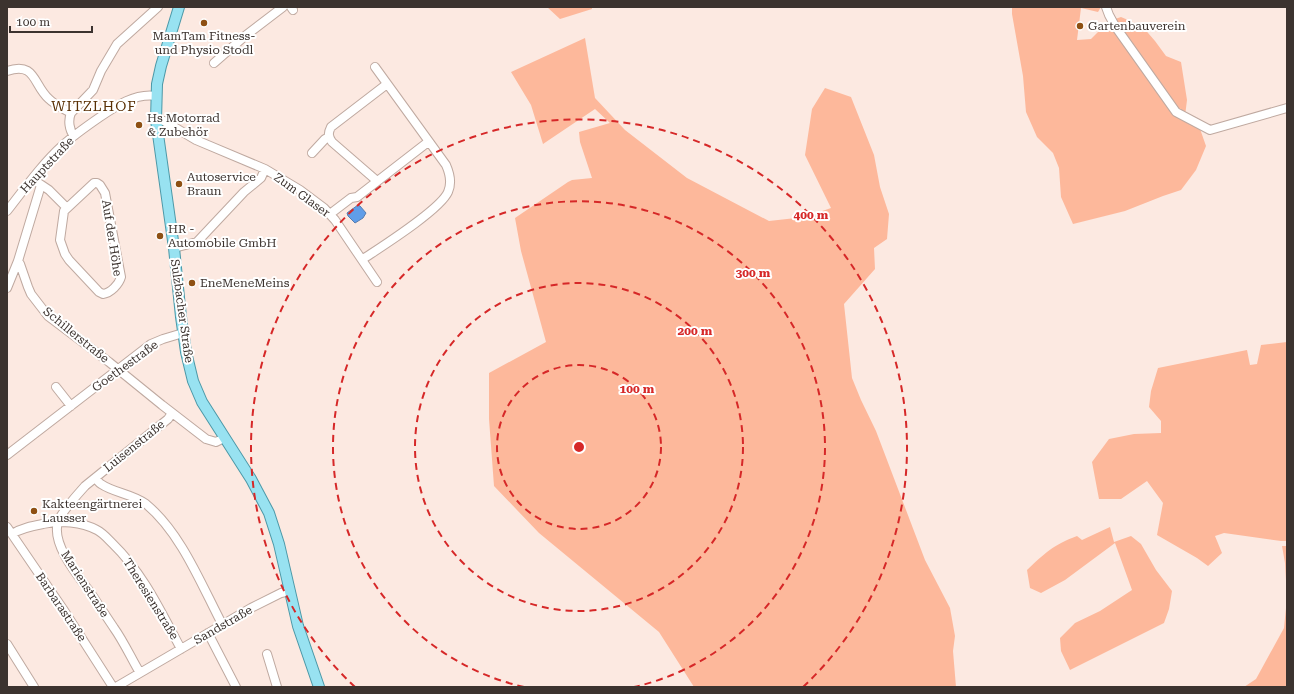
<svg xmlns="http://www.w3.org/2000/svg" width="1294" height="694" viewBox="0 0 1294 694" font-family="'Roboto Serif',serif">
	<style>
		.green { fill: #fdb89b }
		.water { fill: #609de8; stroke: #557db0 }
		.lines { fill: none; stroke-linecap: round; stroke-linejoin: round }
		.minor-casing { stroke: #bfa9a0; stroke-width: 10 }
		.major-casing { stroke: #4c98a7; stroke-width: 12 }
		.minor { stroke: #fff; stroke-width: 8 }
		.major { stroke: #98e2f1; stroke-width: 10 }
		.ring { fill: none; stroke: #d62828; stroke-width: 2; stroke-dasharray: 7 5 }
		.poi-dot { fill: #8e5013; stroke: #fff; stroke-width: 1.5 }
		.labels { text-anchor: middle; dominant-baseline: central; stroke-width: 4; stroke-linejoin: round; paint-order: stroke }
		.poi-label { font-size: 12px; fill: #3c332f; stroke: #fff; text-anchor: start }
		.street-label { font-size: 12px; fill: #3c332f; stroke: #fff }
		.quarter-label { font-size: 14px; letter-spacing: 1px; fill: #592f04; stroke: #fff }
		.centre { fill: #d62828; stroke: #fff; stroke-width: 2 }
		.ring-label { font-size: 12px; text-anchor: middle; font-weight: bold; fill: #d62828; stroke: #fff; stroke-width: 4; stroke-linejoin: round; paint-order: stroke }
	</style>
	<rect width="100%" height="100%" fill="#fce9e1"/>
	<!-- green -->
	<path class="green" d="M547,7H592V9L560,19Z
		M1012,7H1101L1098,12L1081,8L1077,40L1091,39L1109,21L1121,17L1142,26L1155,41L1166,56L1181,62L1187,100L1185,116L1199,126L1206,146L1196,170L1181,190L1163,196L1125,211L1073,224L1061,197L1059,168L1053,153L1037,137L1026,112L1023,76L1012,14Z
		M585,38L595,98L625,130L687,178L769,221L805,217L831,208L805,155L812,109L825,88L851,97L874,155L880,187L889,214L887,239L874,248L875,269L844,304L852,378L861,400L876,431L925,560L950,608L955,636L953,651L956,687H694L659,632L539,533L494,486L489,419V373L546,342L521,251L515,218L568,182L572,180L592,178L580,142L579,132L610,123L595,109L543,144L531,105L511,72Z
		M1287,342V541H1281L1224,533L1215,536L1222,553L1208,566L1197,558L1157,535L1163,503L1147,481L1121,499H1099L1092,462L1109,439L1134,434L1161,433V421L1149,407L1151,391L1158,368L1247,350L1250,365L1257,364L1261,345Z
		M1110,527L1114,542L1131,536L1141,544L1156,570L1172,591L1169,609L1164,623L1070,670L1061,651L1060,638L1075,623L1100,611L1132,590L1115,543L1065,580L1041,593L1030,588L1027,570C1045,553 1053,545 1077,536L1082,540Z
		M1282,546H1287V687H1244L1256,679L1284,628L1287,598L1285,563Z"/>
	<!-- water -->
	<path class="water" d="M358,205L360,206L366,213L363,218L355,223L348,216L347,213Z"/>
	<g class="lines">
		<!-- minor casing -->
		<g class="minor-casing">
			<path id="minor" d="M291,7L293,10
				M1106,7L1109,15L1115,26L1176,112L1210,130L1287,108
				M214,63L245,36L283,7
				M7,71C36,61 33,85 49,99C55,105 64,109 71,113
				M156,120L164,121L196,140L265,169L300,190L324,208L335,220L377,282
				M74,136C69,130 68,120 71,113L93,90L101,71L117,44L158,7
				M312,153L325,139L329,137
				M377,181L332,142C328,136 328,133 331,127L387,84
				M37,182L49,190L67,208
				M94,183H97L100,185L105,193L121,277C119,284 111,293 103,294L99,292L69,260L65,254L60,240L64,211Z
				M7,211C25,188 42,164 63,145C74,135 87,126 100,117C116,106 135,93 156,96
				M330,214L351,198L357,197L428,142
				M174,248L197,242L244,192L261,178L265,169
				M363,259C381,247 440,210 448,192C452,183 450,174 446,165L375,67
				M18,261L20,264L28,287L31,294L48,316L109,362L162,405L206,439L216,442L224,438
				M7,288L18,261L41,185
				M56,387L71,406
				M7,455L151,344L163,339L183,333
				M95,478C97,480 99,483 101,484C114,493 133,494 146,504C181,533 201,584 222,624
				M7,527L63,609L113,687
				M12,534C21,528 32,526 43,524C60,520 82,522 97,530C103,533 108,539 113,544C143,573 161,612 181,649
				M208,633L236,687
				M7,644L34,687
				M267,654L277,687
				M140,673C131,658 124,642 114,628C106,616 98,604 90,592C78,576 51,544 58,522C61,512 78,494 85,486L168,419L172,413
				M116,687L251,608L281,593L290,591"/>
		</g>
		<!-- major casing -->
		<g class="major-casing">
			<path id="major" d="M179,7L161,66L157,84L156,120L174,248L181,317L186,352L193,381L202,402L251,479L269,513L279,544L298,626L319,687"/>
		</g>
		<!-- minor -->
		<use href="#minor" class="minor"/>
		<!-- major -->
		<use href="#major" class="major"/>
	</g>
	<!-- distance rings -->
	<g class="ring">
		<circle cx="579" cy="447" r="82"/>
		<circle cx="579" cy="447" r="164"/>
		<path d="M524 687A246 246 0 1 1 634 687"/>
		<path d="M355 687A328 328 0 1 1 803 687"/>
	</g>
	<!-- markers -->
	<g class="poi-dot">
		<circle cx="204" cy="23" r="4"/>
		<circle cx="1080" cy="26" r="4"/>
		<circle cx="139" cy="125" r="4"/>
		<circle cx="179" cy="184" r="4"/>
		<circle cx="160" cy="236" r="4"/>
		<circle cx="192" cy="283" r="4"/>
		<circle cx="34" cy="511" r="4"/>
	</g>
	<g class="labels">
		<!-- poi labels -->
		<g class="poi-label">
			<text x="1088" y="26">Gartenbauverein</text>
			<text x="204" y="36" text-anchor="middle">MamTam Fitness-<tspan x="204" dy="14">und Physio Stodl</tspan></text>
			<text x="147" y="118">Hs Motorrad<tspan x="147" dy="14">&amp; Zubehör</tspan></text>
			<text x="187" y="177">Autoservice<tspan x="187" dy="14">Braun</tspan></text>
			<text x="168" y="229">HR -<tspan x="168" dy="14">Automobile GmbH</tspan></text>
			<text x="200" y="283">EneMeneMeins</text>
			<text x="42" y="504">Kakteengärtnerei<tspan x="42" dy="14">Lausser</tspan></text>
		</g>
		<!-- street labels -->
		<g class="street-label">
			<text transform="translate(47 165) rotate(-47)">Hauptstraße</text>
			<text transform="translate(302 195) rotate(36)">Zum Glaser</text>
			<text transform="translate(112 238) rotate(81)">Auf der Höhe</text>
			<text transform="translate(182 311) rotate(82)">Sulzbacher Straße</text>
			<text transform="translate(76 335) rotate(39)">Schillerstraße</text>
			<text transform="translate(125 366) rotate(-36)">Goethestraße</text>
			<text transform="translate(134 446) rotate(-39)">Luisenstraße</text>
			<text transform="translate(85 584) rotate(57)">Marienstraße</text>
			<text transform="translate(151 599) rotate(58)">Theresienstraße</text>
			<text transform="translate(61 607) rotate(56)">Barbarastraße</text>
			<text transform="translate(223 625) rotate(-30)">Sandstraße</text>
		</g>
		<!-- quarter labels -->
		<g class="quarter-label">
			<text x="94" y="106">WITZLHOF</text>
		</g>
	</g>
	<circle cx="579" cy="447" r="6" class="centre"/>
	<g class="ring-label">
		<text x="811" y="219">400 m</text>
		<text x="753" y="277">300 m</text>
		<text x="695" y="335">200 m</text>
		<text x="637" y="393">100 m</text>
	</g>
	<!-- border -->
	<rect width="1294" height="694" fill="none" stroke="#3c332f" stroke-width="16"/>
	<!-- scale -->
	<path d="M10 26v6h82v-6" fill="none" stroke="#3c332f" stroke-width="2"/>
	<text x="16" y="26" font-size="12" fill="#3c332f" stroke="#ffffff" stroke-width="3" paint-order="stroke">100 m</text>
</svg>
